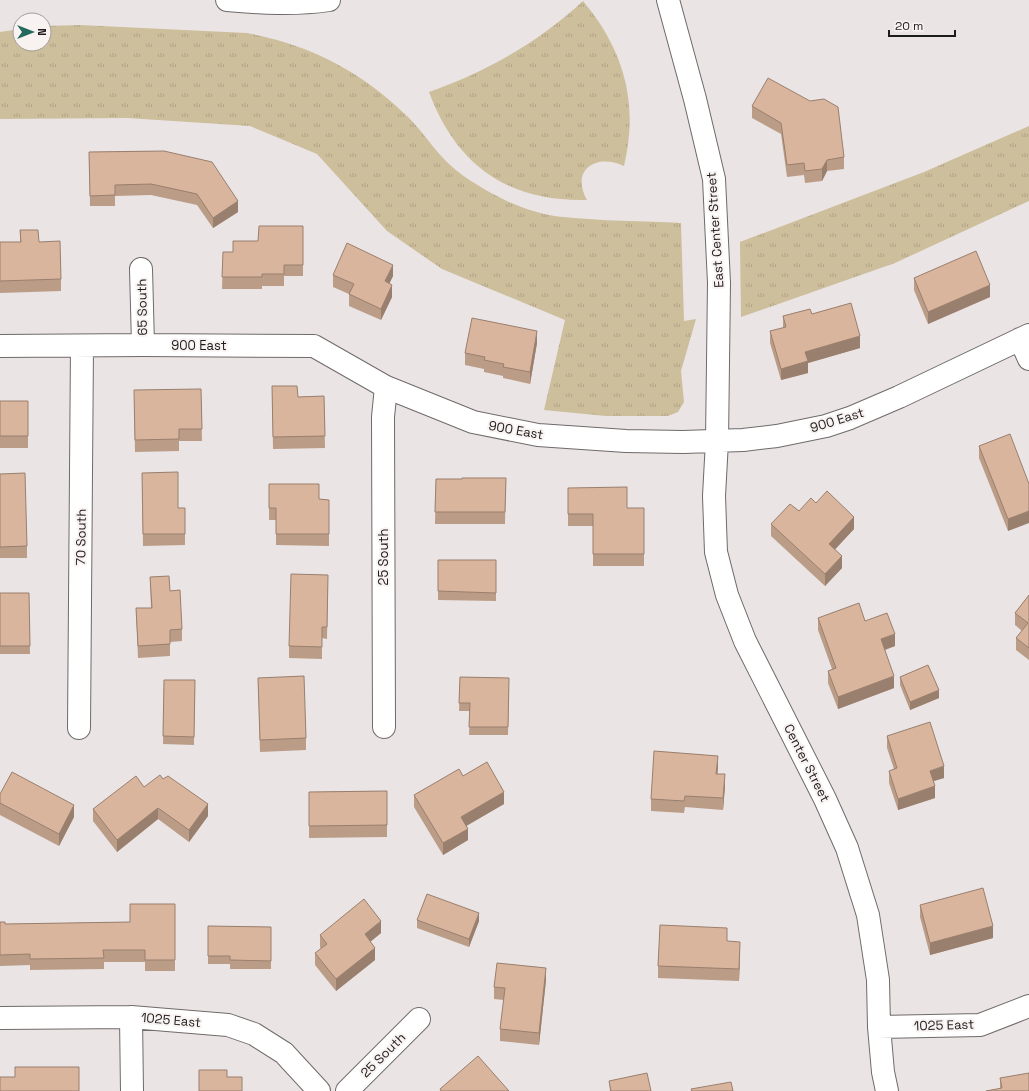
<svg xmlns="http://www.w3.org/2000/svg" width="1029" height="1091" viewBox="0 0 1029 1091" font-family="'Space Grotesk',sans-serif">
	<style>
		.grass { fill: url(#grass-tufts) }
		.lines { fill: none; stroke-linecap: round; stroke-linejoin: round }
		.minor-casing { stroke: #706a6a; stroke-width: 24 }
		.minor { stroke: #fff; stroke-width: 22 }
		.wall { fill: #bb9c87 }
		.shaded-wall { fill: #997f6e }
		.building { fill: #dab59d; stroke: #997f6e }
		.labels { text-anchor: middle; dominant-baseline: central; stroke-width: 4; stroke-linejoin: round; paint-order: stroke }
		.street-label { font-size: 13px; fill: #1d1b1b; stroke: #f8f2f1 }
	</style>
	<defs>
		<pattern id="grass-tufts" width="24" height="20" patternUnits="userSpaceOnUse"><rect width="24" height="20" fill="#cdbe9c"/><path d="M3 7l-1-3M5 7V3M7 7l1-3M15 17l-1-3M17 17v-4M19 17l1-3" fill="none" stroke="#b0a386"/></pattern>
	</defs>
	<rect width="100%" height="100%" fill="#eae4e4"/>
	<!-- grass -->
	<path class="grass" d="M583,1C624,50 639,103 624,166C596,153 570,170 587,200C508,202 456,165 429,92C489,70 536,44 583,1Z
		M80,25L247,33C311,45 361,71 408,117C421,130 431,145 443,158C457,173 476,185 495,195C515,206 540,215 563,217C601,221 643,221 681,223L684,321L696,319L681,371L684,402L678,412L668,416H606L544,410L565,320L442,269L387,231L317,154L250,126L127,118L0,119V32L20,29V44H44V26Z
		M1029,126V201L895,263L741,317L740,242L924,172Z"/>
	<g class="lines">
		<!-- minor casing -->
		<g class="minor-casing">
			<path id="minor" d="M227,0C261,3 295,5 329,0
				M668,0L695,99L714,179L719,283L717,441L714,496L716,552L727,595L745,641L825,799L847,848L868,915L878,980L879,1027L883,1072L887,1091
				M141,269L143,345
				M1020,339L1029,359
				M0,346L143,345L314,346L386,387L473,422L538,435L626,441L683,442L743,440L777,436L826,426L850,418L899,397L1029,335
				M384,727L383,417L386,387
				M79,728L82,346
				M131,1017L132,1091
				M0,1018L131,1017L228,1025L254,1034L284,1053L319,1091
				M879,1027L980,1025L1029,1006
				M347,1091L419,1019"/>
		</g>
		<!-- minor -->
		<use href="#minor" class="minor"/>
	</g>
	<!-- wall -->
	<path class="wall" d="M752,106L844,157V169L827,171L822,181L805,183L804,175L787,177L781,134L752,118Z
		M164,151L238,212L213,228L197,205L151,195L115,196V206H90L89,152Z
		M303,226V276H284V286H262V289H222L223,252H233L258,241Z
		M20,230L39,242L61,279V291L0,293V242H20Z
		M333,275L393,276L389,283L392,297L381,320L349,306V294L333,287Z
		M914,278L990,297L928,324L914,290Z
		M812,314L860,348L808,363V373L781,380L770,343V331L783,328V316Z
		M537,343L530,384L503,378V376L484,372V369L465,365V353Z
		M272,386L298,397L324,396L325,448L273,449Z
		M201,389L202,441H179V451L135,452L134,402Z
		M0,401H28V448H0Z
		M979,446L1029,484L1008,531L979,458Z
		M142,473L178,508H185V545L143,546Z
		M0,474L27,546V558H0Z
		M506,478L505,524H435L436,479H462Z
		M269,484L319,499L329,500V546L276,545V520H269Z
		M568,488L627,508H644V566H593V526H568Z
		M816,503L854,529L835,549L842,568L825,586L771,536V524Z
		M438,560H496V601L438,600Z
		M150,577L170,591L182,629V641L170,642V656L138,658L136,608H151Z
		M328,587L327,639L322,638V659L289,658V646Z
		M0,593H29L30,654H0Z
		M1029,595V660L1016,650V638L1022,631L1015,625V613Z
		M818,618L865,621L895,646L885,650L894,688L838,709L828,683V671L832,669L818,630Z
		M460,677L509,678L508,735H469L470,711H459Z
		M900,677L939,698L910,710L900,685Z
		M258,678L306,738V750L260,752Z
		M164,680H195L194,745L163,744Z
		M887,736L944,778L934,781L935,798L898,810L889,783V771L894,769L887,748Z
		M718,768L717,774L725,786L723,810L685,807L684,813L651,811V799Z
		M463,776L504,804L466,826L468,840L443,855L414,807V795Z
		M163,779L208,816L189,842L158,819L117,852L93,821V809Z
		M387,791V837L309,838V792Z
		M0,794L74,817L59,846L0,815Z
		M175,904V971H145V962H104V969L30,970V965L0,966V922L5,924L130,922Z
		M920,905L993,938L930,955L920,917Z
		M417,920L479,921L469,947L417,928Z
		M208,926L271,927V969H230V964H208Z
		M381,933L370,942L375,960L336,991L315,965V953L321,949L320,947V935Z
		M727,942L740,954L739,981L658,978V966Z
		M546,980L539,1045L500,1041V1029L504,1000L494,999V987Z
		M1000,1078L1029,1091L1000,1088Z
		M609,1081L651,1091H610Z"/>
	<!-- shaded-wall -->
	<path class="shaded-wall" d="M827,160V171L822,181V169Z
		M238,201V212L213,228V218Z
		M393,265V276L385,293V281Z
		M392,285V297L381,320V309Z
		M990,285V297L928,324V312Z
		M537,331V343L530,384V372Z
		M860,336V348L808,363V373L781,380V369L805,352Z
		M1029,511V523L1008,531V519Z
		M854,517V529L829,556V544Z
		M842,556V568L825,586V574Z
		M895,634V646L881,651V639Z
		M894,676V688L838,709V697Z
		M939,690V698L910,710V702Z
		M718,756V768L716,786V774Z
		M944,766V778L930,782V771Z
		M725,774V786L723,810V798Z
		M935,786V798L898,810V799Z
		M504,792V804L461,829V817Z
		M208,804V816L189,842V830Z
		M74,805V817L59,846V834Z
		M158,808V819L117,852V840Z
		M468,829V840L443,855V843Z
		M479,913V921L469,947V939Z
		M381,921V933L365,946V934Z
		M993,926V938L930,955V943Z
		M740,942V954L739,981V969Z
		M375,948V960L336,991V979Z
		M546,968V980L539,1045V1033Z"/>
	<!-- building -->
	<path class="building" d="M768,78L810,101L824,99L838,107L844,157L827,160L822,169L805,171L804,163L787,165L781,123L752,106Z
		M164,151L212,162L238,201L213,218L197,194L151,184L115,185V195L90,196L89,152Z
		M259,226H303V265H284V274H262V277H222L223,252H233V241H258Z
		M20,230H38L39,242L60,241L61,279L0,281V242H21Z
		M347,243L393,265L385,281L392,285L381,309L349,294L354,284L333,275Z
		M976,251L990,285L928,312L914,278Z
		M851,303L860,336L805,352L808,361L781,369L770,331L786,327L783,316L810,309L812,314Z
		M472,318L537,331L530,372L503,367L504,364L484,360L485,357L465,353Z
		M272,386H297L298,397L324,396L325,436L273,437Z
		M201,389L202,429H179V439L135,440L134,390Z
		M0,401H28V436H0Z
		M1010,434L1029,484V511L1008,519L979,446Z
		M178,472V508H185V534H143L142,473Z
		M25,473L27,546L0,547V474Z
		M462,478H506L505,512H435L436,479H462Z
		M269,484H319V499L329,500V534H276V508H269Z
		M627,487V508H644V554H593V514H568V488Z
		M827,491L854,517L829,544L842,556L825,574L771,524L790,504L799,511L811,498L816,503Z
		M438,560H496V593L438,591Z
		M291,574L328,575L327,627H322V647L289,646Z
		M169,576L170,591L180,590L182,629L170,630V644L138,646L136,608H152L150,577Z
		M0,593H29L30,646H0Z
		M1029,595V648L1016,638L1028,623L1015,613Z
		M859,603L865,621L887,613L895,634L881,639L894,676L838,697L828,671L836,668L818,618Z
		M928,665L939,690L910,702L900,677Z
		M304,676L306,738L260,740L258,678Z
		M460,677L509,678L508,727H469L470,703H459Z
		M164,680H195L194,737L163,736Z
		M930,722L944,766L930,771L935,786L898,799L889,771L897,768L887,736Z
		M654,751L718,756L716,774H725L723,798L685,796L684,801L651,799Z
		M487,762L504,792L461,817L468,829L443,843L414,795L459,769L463,776Z
		M12,772L74,805L59,834L0,803V794Z
		M160,775L163,779L168,776L208,804L189,830L158,808L117,840L93,809L136,776L144,787Z
		M387,791V825L309,826V792Z
		M983,888L993,926L930,943L920,905Z
		M427,894L479,913L469,939L417,920Z
		M364,899L381,921L365,934L375,948L336,979L315,953L327,944L320,935Z
		M130,904H175V960H145V950H103L104,958L30,959V954L0,955V922H5V924L130,922Z
		M660,925L727,928V941L740,942L739,969L658,966Z
		M208,926L271,927V961L230,960V956H208Z
		M497,963L546,968L539,1033L500,1029L505,988L494,987Z
		M478,1056L509,1091H441L440,1089Z
		M15,1067H79V1091H0V1077H15Z
		M199,1070H227V1077H242V1091H199Z
		M647,1073L651,1091H611L609,1081Z
		M1029,1073V1091H986L1002,1088L1000,1078Z
		M731,1082L733,1091H692L691,1089Z"/>
	<g class="labels">
		<!-- street labels -->
		<g class="street-label">
			<text transform="translate(715 230) rotate(-94)">East Center Street</text>
			<text transform="translate(142 307) rotate(-91)">65 South</text>
			<text x="199" y="345">900 East</text>
			<text transform="translate(837 420) rotate(-17)">900 East</text>
			<text transform="translate(516 430) rotate(10)">900 East</text>
			<text transform="translate(81 537) rotate(-89)">70 South</text>
			<text transform="translate(383 557) rotate(-90)">25 South</text>
			<text transform="translate(807 763) rotate(63)">Center Street</text>
			<text transform="translate(171 1020) rotate(5)">1025 East</text>
			<text transform="translate(944 1025) rotate(-2)">1025 East</text>
			<text transform="translate(383 1055) rotate(-45)">25 South</text>
		</g>
	</g>
	<!-- north arrow -->
	<g transform="translate(32 32) rotate(90)"><circle r="19" fill="#f8f2f1" stroke="#a09c9b"/>
	<path d="M0-3L7 15L0 10L-7 15Z" fill="#22695e"/>
	<text y="-6" font-size="11" font-weight="bold" text-anchor="middle" fill="#1d1b1b">N</text>
	</g>
	<!-- scale -->
	<path d="M889 30v6h66v-6" fill="none" stroke="#1d1b1b" stroke-width="2"/>
	<text x="895" y="30" font-size="12" fill="#1d1b1b" stroke="#f8f2f1" stroke-width="3" paint-order="stroke">20 m</text>
</svg>
